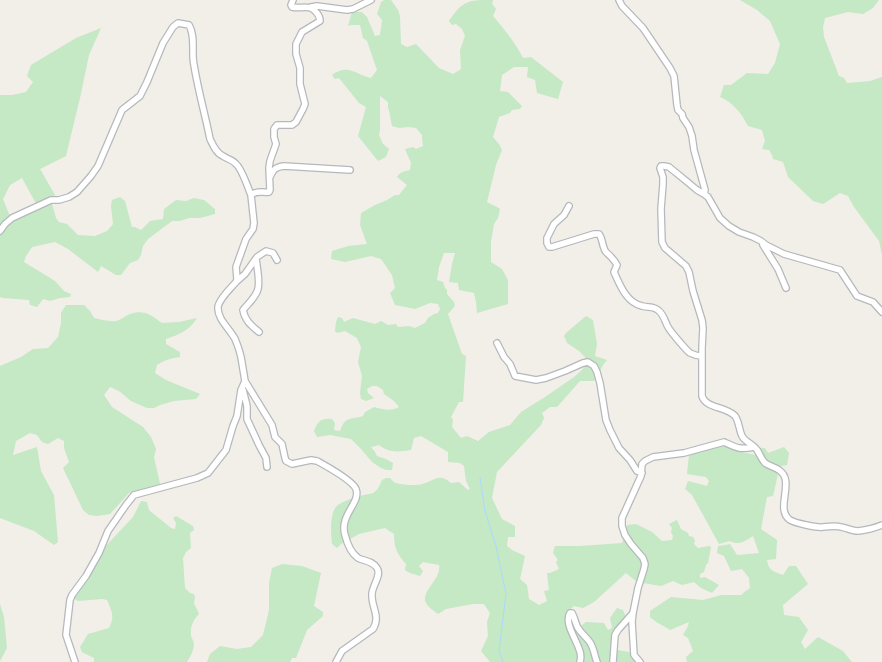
<svg xmlns="http://www.w3.org/2000/svg" width="882" height="662" viewBox="0 0 882 662" font-family="'Source Sans 3',sans-serif">
	<style>
		.green { fill: #c5e8c5; fill-rule: evenodd }
		.lines { fill: none; stroke-linecap: round; stroke-linejoin: round }
		.stream { stroke: #aadaff; stroke-width: 1 }
		.minor-casing { stroke: #b5b8bc; stroke-width: 8 }
		.minor { stroke: #fff; stroke-width: 5.5 }
	</style>
	<rect width="100%" height="100%" fill="#f1efe8"/>
	<!-- green -->
	<path class="green" d="M384,0H391L398,10L400,16L401,44L407,47L416,44L439,68L453,74L461,69L460,50L465,36L462,29L456,24L452,25L449,21C463,0 468,0 493,0L492,4L496,9L493,16C504,29 515,42 523,58L531,57L563,82L558,99L537,93L535,80L527,77L528,67H514L502,75L500,91L508,92L522,106L520,109L512,110L510,113L499,117L493,137L499,144L502,150L496,165L487,202C492,205 496,206 500,209L498,218L494,224L491,242V262L502,269L508,280V304L477,313L476,302L474,293L459,290L458,283L449,282L452,264L455,253H444L439,267L437,280L443,282L445,288L447,290V294L454,302L455,306L448,314L462,354L466,356L463,402H459L451,417L453,420L452,427L461,438L467,436L478,441L489,432L510,425L521,412L545,397L574,377L583,369L584,365L585,357L579,351L567,343L564,336L566,333L586,316L593,320L597,344L595,356L607,360L603,365L596,379L594,381H580L557,407H550L542,413L544,418L541,425L497,472L492,498L502,519L515,526V537H508L507,546L512,550L525,556L520,579L527,585L529,599L539,605L547,601L544,591L549,590L547,573H550L559,569L556,562L558,560L553,553L555,546H580L622,543L627,525L636,524L652,532L662,541L672,540L673,536L671,532L672,528L669,524L677,520L681,529L688,533L689,536L693,537L695,541L694,544L698,548L709,546L711,547L708,563L706,565L704,572L700,574V578L705,577L719,585L712,593L701,588L694,582L682,585L673,581L661,586L637,582L626,573L594,602L583,608L574,606L566,613V619L567,625L575,630L586,622L604,623L608,630L612,628L610,618L617,608L623,610L626,617L612,649L629,652L632,655L636,662H490L481,651L488,636L487,622L490,613L484,604H473L446,609L438,614C434,611 428,607 426,603C420,591 442,579 439,565L423,562L419,566L423,571L420,576L410,573L405,570L406,564C397,554 394,548 394,534L385,528L359,534L341,544L337,548L332,544C331,535 329,511 338,505C343,501 357,497 364,495C367,494 371,494 373,493C378,490 380,485 382,480L386,478H390C391,479 393,481 394,482C398,485 418,486 422,484C434,481 439,472 451,483L459,482L468,490L470,489L466,481L464,466L460,463L448,462V452L421,436L414,438L411,450C398,452 389,453 379,445L371,447L375,452L377,456L386,459L393,463L392,470H386L381,468L372,462L361,449L351,439L330,435L317,437L314,431C318,421 321,418 332,419L335,423L334,430L340,431C345,416 350,420 363,416L365,412L374,407C382,409 391,412 399,407L394,401L384,394L383,390L377,386H372L367,389L368,393L374,398L366,401L361,399L360,393L362,376L358,362L361,347L357,338L345,331L337,333L335,331L336,322L338,317L342,318L344,322L353,318L375,324L381,321L388,325L396,324L398,327L409,326L415,328L425,323L428,318L434,314L438,313L440,309L438,304L430,303L415,309L395,305L390,293L395,288L392,275L381,259L371,256L345,262L331,259L332,251L348,246L367,244L360,225L361,213L375,205L387,200L395,195H399L407,185L397,177C400,172 405,171 410,170L411,163L405,149L413,147L416,149L423,146L422,138V135L416,128L408,127L399,128L392,126L389,110L388,108V102L380,96V130L379,135L383,144L389,149L386,157L378,161L358,136L366,107L359,103L339,78L335,79L332,75C348,63 356,75 371,78L377,70L367,41L363,38L360,25H351L348,26L352,12H362L367,17L375,36L380,35L382,20L377,14L381,2Z
		M740,0H879L873,8L863,14L848,12L825,18L823,27L824,37L839,76L844,78L847,83L870,81L882,77V255L879,241L854,207L848,196L840,193L823,204L813,201L788,177L783,162L773,159L772,155L769,150L762,149L765,141L762,130L748,126C742,114 733,102 720,97L724,85H731L747,73L768,74L775,63L780,44L770,21L757,10Z
		M101,28L89,55L80,98L66,156L40,169L55,195L52,204L56,218L59,222L67,224L78,235L95,236L107,231L113,224L111,206L112,200L120,197L125,201L132,227H135L141,230L150,221L163,219L164,209L176,200L186,201L194,198L204,200L215,209V214L200,218H189L180,221H172L148,239L143,246L141,255L138,260L130,263L121,275H116L101,266L98,272L68,249L55,242L32,247L26,256L24,262L55,281L64,291L71,294L70,297L60,298L50,301L43,299L37,307L30,305L29,300L3,298L0,297V95H12L26,92L33,82L27,76L31,65L76,38ZM22,178L39,209L18,219L9,214L3,199L10,185Z
		M66,305H84L90,311L94,318C99,319 110,322 116,321C121,320 125,316 130,314C144,309 151,315 162,323L179,322L197,318C189,331 180,334 166,339V344L180,352V357C171,358 165,360 157,365L155,373L166,380L200,394L196,399L174,401L160,405L154,408H147L131,401L119,391L110,387L104,395L112,407L143,427L151,437L156,449L154,457L160,484L129,493L110,514L97,516L89,515L83,510L63,468L69,462L64,448V441L58,438L48,444L42,442L37,435L30,433L16,441L13,455L37,447L41,471L54,495L58,542L54,545L34,531L0,518V366L21,357L33,349L48,348L58,337L61,323V313Z
		M723,444L741,452L756,455L759,448H765L768,453L784,447L789,453L787,465L781,466L778,474L773,496L767,497L761,529L777,540L776,559L767,560C769,571 773,571 783,575L789,566H796L808,584L783,605L784,615L799,617L808,630L801,642L805,649L818,637L843,651L852,662H687L686,657L693,651L688,638L683,635L688,626L689,622L670,630C663,625 656,623 650,617V611L671,597L703,600L721,595H742L743,593L750,588L749,578L742,569L731,571L724,556L717,553L718,546L725,545L730,544L737,555L759,553L753,536C746,541 738,546 730,541L719,544L692,495L685,489L688,481L707,486L709,481L706,477L687,474L689,455Z
		M141,501L147,502L149,510L171,528L175,529L176,523L173,518L176,516L193,526L194,530L190,533L191,548L186,552L183,558L185,588L190,593L194,594L195,598L194,603L199,614C193,620 190,627 191,635C191,638 194,641 194,644C194,650 190,657 187,662H94V658L82,652L80,647L88,634L109,628C115,616 112,612 107,600L102,599L78,601L75,599V593L103,549L133,517Z
		M282,564L302,566L321,573L314,606L323,612V616L307,630L296,658H292L290,662H207L210,654L220,646L237,649L251,647L263,635L269,610V583L272,568Z
		M0,604L4,617L7,648L0,661Z"/>
	<g class="lines">
		<!-- stream -->
		<path class="stream" d="M480,478L485,511L496,546L506,594L499,651L503,662"/>
		<!-- minor casing -->
		<g class="minor-casing">
			<path id="minor" d="M293,0L291,5L292,7C301,9 310,4 316,12C319,15 320,17 320,21L302,32L296,44V54L300,68V84L305,104L303,109L296,122L292,125H277L274,129V137L276,144L270,161L269,168L270,190L269,192C263,193 256,190 251,195L254,223L253,229L246,239L236,267L237,279L236,282C231,288 219,299 218,307C217,319 230,329 235,339C238,346 241,355 242,363C243,369 244,375 245,381L272,425L275,437L282,444L285,458L286,461L292,464L311,460L317,461C326,466 352,480 356,489C361,503 339,515 345,535C347,543 351,553 358,558C364,561 373,561 377,568C382,575 372,586 372,594C371,607 381,616 373,629L342,651L336,662
				M619,0L622,6L643,28L670,68L674,76L677,105L678,110L682,114L683,118L689,127L692,136L694,150L705,190L704,194
				M311,7L317,6L347,10L353,9L371,0
				M270,177C273,170 275,167 284,166L350,170
				M569,206L564,215L554,224L547,238V243L549,247H552L594,234H599C603,239 602,247 606,252C610,256 614,259 617,265L614,272C620,285 626,302 642,306C649,308 654,306 659,311C664,315 665,322 668,327C670,331 686,350 690,353C694,355 697,356 702,356
				M0,231L5,224L12,218L51,200H59L69,197L77,192L91,176L98,166L122,110L140,96L147,82L163,43L173,27L178,23L189,25C196,37 191,52 194,65C198,90 205,114 210,139C213,145 216,153 223,156C227,159 233,160 236,164C242,169 248,188 251,195
				M763,245L778,269L786,288
				M256,259C257,267 260,280 258,289C256,297 248,304 243,310C245,321 252,326 259,332
				M236,282L245,274L257,257L266,251L273,253L277,260
				M882,312L873,302L857,296L840,270L784,254L766,245L761,241L753,237L739,232L729,226L720,218L708,197L704,194L697,190L685,180L669,167L664,166H661L660,168L663,177V184L661,209L662,242L665,248L686,266L689,272L693,291L702,320L703,328L702,348V396C706,409 726,406 735,416C739,421 739,430 742,436C745,442 753,444 757,450C760,454 761,459 765,463C769,466 775,467 779,470C796,481 774,509 790,520C795,523 817,528 823,527C829,527 835,525 841,527C847,528 852,531 858,531C866,530 875,528 882,525
				M497,343L504,357L510,364L515,376L536,380L546,378L565,371L583,363L588,362L594,366L597,372L600,383L606,420L610,430L619,448L630,460L637,471L642,473
				M243,390L247,406V419L259,445L266,458L267,467
				M633,613L632,622L634,655L640,662
				M75,662L66,635L70,600L72,595L86,576L99,553L108,531L126,505L134,495L197,478L208,473L226,450L233,426L237,416L241,390L245,381
				M580,662C581,658 581,653 579,649C576,639 564,623 570,613H572C575,618 575,623 578,628C581,633 585,636 589,641C594,647 594,655 597,662
				M613,662L615,635L618,630L633,613L638,588L644,569L645,564L643,558L631,544L625,535L622,526V518L641,476L642,464L645,461L653,457L684,453L724,442C737,448 740,450 754,447"/>
		</g>
		<!-- minor -->
		<use href="#minor" class="minor"/>
	</g>
</svg>
